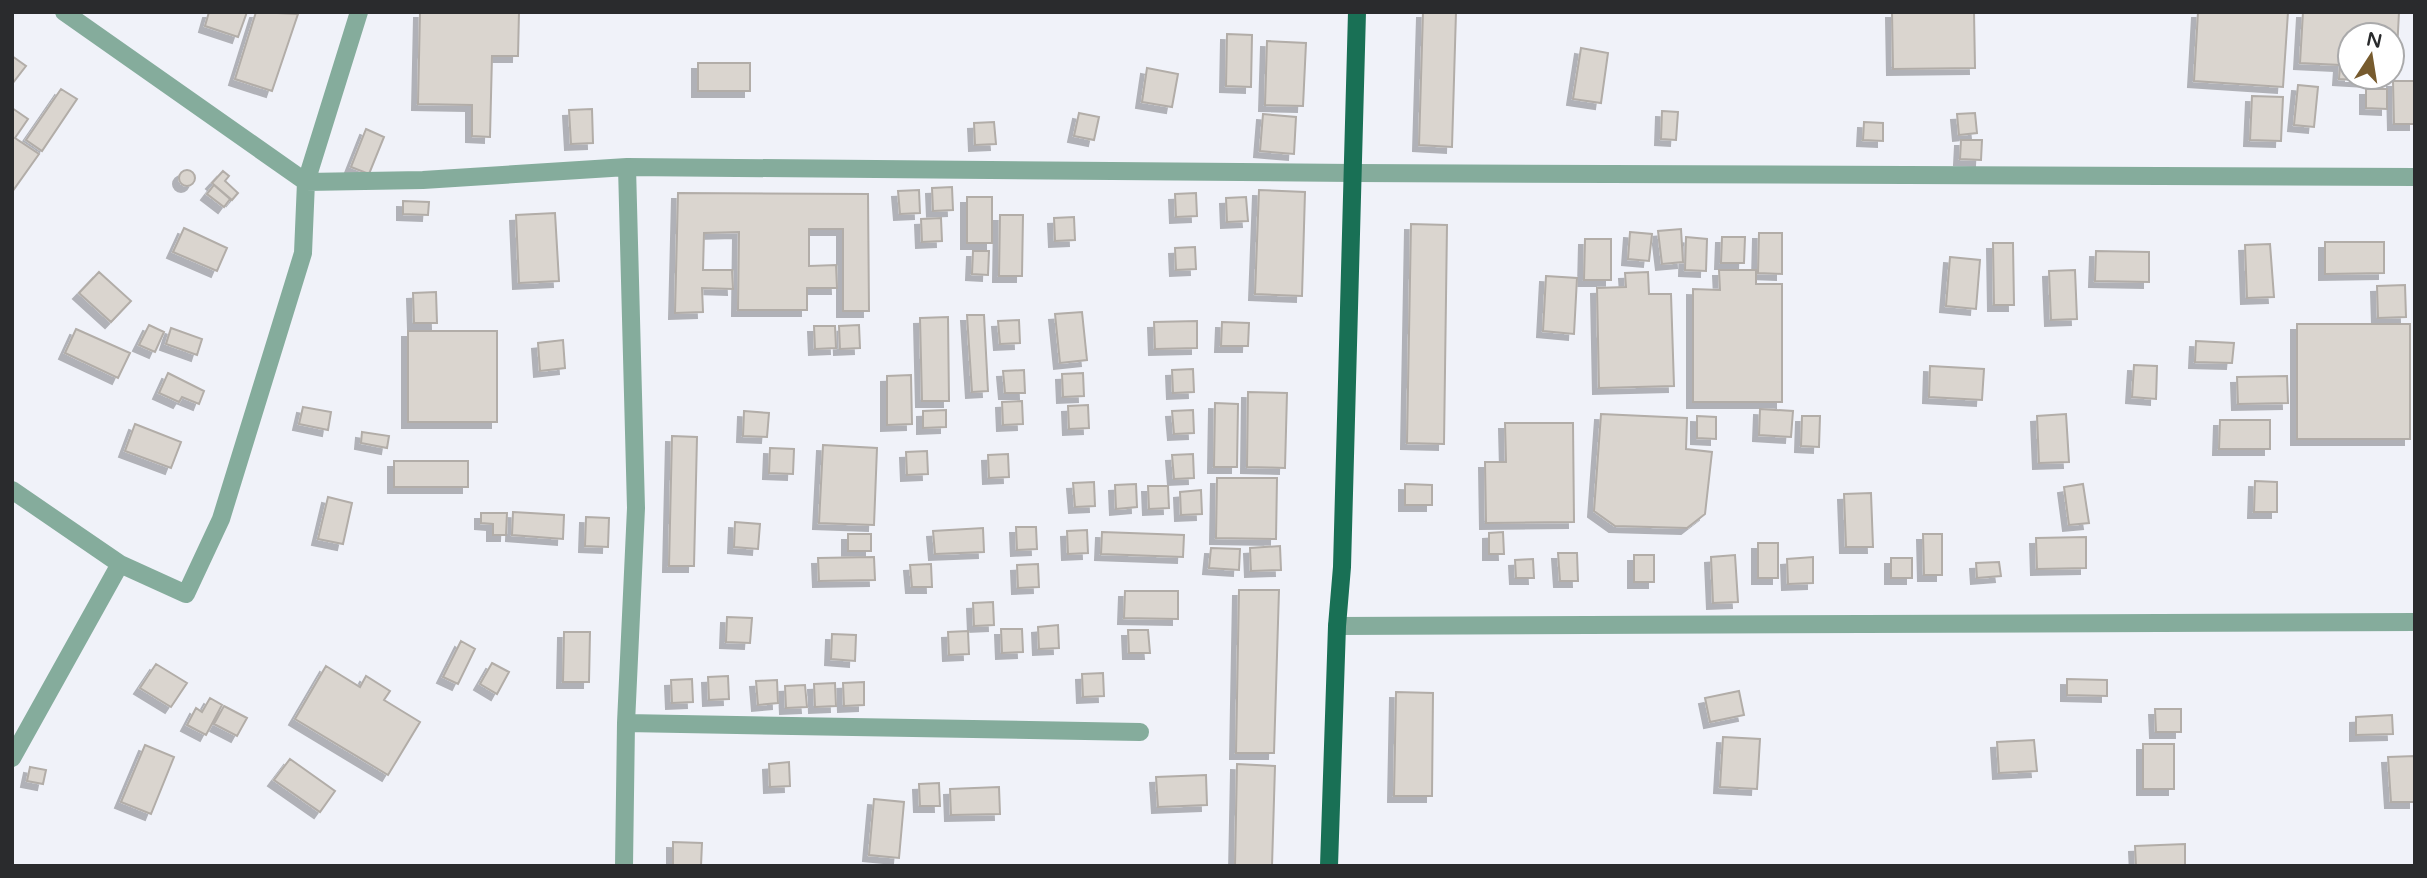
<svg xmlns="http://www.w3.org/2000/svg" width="2427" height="878" viewBox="0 0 2427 878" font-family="'Varela Round',sans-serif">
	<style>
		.building { fill: #dad5cf; stroke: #b2ada8; stroke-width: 2; filter: url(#shadow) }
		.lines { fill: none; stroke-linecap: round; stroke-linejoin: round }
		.street { stroke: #85ac9c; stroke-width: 18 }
		.primary { stroke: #197055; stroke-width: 18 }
	</style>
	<defs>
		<filter id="shadow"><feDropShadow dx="-6" dy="6" stdDeviation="0" flood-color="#0004"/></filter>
	</defs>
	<rect width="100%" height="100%" fill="#f0f2f9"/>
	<!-- building -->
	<path class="building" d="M209,12H247L238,37L205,26Z
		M256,12L298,14L272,91L235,79Z
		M420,12H519L518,56H492L490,137L472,136V105L418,104Z
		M1423,12H1456L1452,147L1419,145Z
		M1892,12H1974L1975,68L1893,69Z
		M2198,12H2288L2283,87L2194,81Z
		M2303,12H2399L2396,71H2392V35H2350V77H2372L2371,81L2339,79L2340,65L2300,63Z
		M1227,34L1252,35L1251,87L1226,86Z
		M1267,41L1306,43L1303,106L1265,105Z
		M1581,48L1608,53L1601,103L1573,99Z
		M12,56L26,66L12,84Z
		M698,63H750V91H698Z
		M1147,68L1178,74L1172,107L1142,102Z
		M2393,81H2415V124H2394Z
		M2298,85L2318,87L2314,127L2294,125Z
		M61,89L77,99L42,151L26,140Z
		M2366,89H2387V109L2366,108Z
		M2252,96L2283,97L2281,141L2250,140Z
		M12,108L28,119L15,138L39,154L12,192Z
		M592,109L593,143L571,144L569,110Z
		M1662,111L1678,112L1676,140L1661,139Z
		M1079,113L1099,117L1094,140L1074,136Z
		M1975,113L1977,133L1959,135L1957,114Z
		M1263,114L1296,117L1294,154L1260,151Z
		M994,122L996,144L975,145L974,123Z
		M1864,122L1883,123V141L1863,140Z
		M366,129L384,137L369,174L351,167Z
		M1961,140H1982L1981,160L1960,159Z
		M179 178a8 8 0 1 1 16 0a8 8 0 1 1-16 0Z
		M223,171L229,176L225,181L238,193L232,200L212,183Z
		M214,185L230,199L224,207L207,194Z
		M952,187L953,210L933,211L932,188Z
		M919,190L920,213L900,214L898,191Z
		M1259,190L1305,192L1302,296L1255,294Z
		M678,193L868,194L869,311H843V229H809V266L836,265L837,288H807V310H738L739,232L704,233L703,270H732L733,289L702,288L703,312L675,313Z
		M1196,193L1197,216L1176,217L1175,194Z
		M967,197H992V243H967Z
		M1246,197L1248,221L1227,222L1226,198Z
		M403,201L429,202L428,215L403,214Z
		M555,213L559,281L519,283L516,215Z
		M1000,215H1023L1022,276H999Z
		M1074,217L1075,240L1055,241L1054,218Z
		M941,218L942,241L922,242L921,219Z
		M1411,224L1447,225L1444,444L1407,443Z
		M184,228L227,248L217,271L173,252Z
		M1681,229L1683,262L1662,264L1658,231Z
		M1630,232L1652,234L1649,261L1628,259Z
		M1759,233H1782V274L1758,273Z
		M1686,237L1707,239L1706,271L1685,270Z
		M1722,237H1745L1744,263H1721Z
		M1585,239H1611V280H1584Z
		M2325,242H2384V273L2325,274Z
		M1993,243H2013L2014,305H1994Z
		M2270,244L2274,297L2247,298L2245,245Z
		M1195,247L1196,269L1176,270L1175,248Z
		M973,251H989L988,275L972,274Z
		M2096,251L2149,252V282L2095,281Z
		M1950,257L1980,260L1976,309L1946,306Z
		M1719,270H1756V284H1782V402H1693V289L1720,290Z
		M2075,270L2077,319L2051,320L2049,271Z
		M99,272L131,301L111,322L79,293Z
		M1648,272L1649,294H1671L1674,386L1599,388L1597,288L1626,287L1625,273Z
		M1546,276L1577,278L1574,334L1543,331Z
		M2405,285L2406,317L2378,318L2377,286Z
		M436,292L437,323H414L413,293Z
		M1082,312L1087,360L1060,363L1055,314Z
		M967,315H984L988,391L972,392Z
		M948,317L949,401H922L920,318Z
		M1019,320L1020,343L1000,344L998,321Z
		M1197,321V348L1155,349L1154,322Z
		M1222,322L1249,323L1248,346H1221Z
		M2297,324H2410V439H2297Z
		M149,325L164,332L155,352L139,345Z
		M859,325L860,348L840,349L839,326Z
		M814,326H835L836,348L815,349Z
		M171,328L202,339L197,355L166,344Z
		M76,329L130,353L118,378L65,353Z
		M408,331H497V422H408Z
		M563,340L565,368L540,371L538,343Z
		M2196,341L2234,343L2232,363L2195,362Z
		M2134,365L2157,366L2156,399L2132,397Z
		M1930,366L1984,369L1982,400L1929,397Z
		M1193,369L1194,392L1173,393L1172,370Z
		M1024,370L1025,393H1005L1003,371Z
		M168,373L204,391L199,404L182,397L179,402L159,393Z
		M1083,373L1084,396L1063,397L1062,374Z
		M911,375L912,424L887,425V376Z
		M2287,376L2288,403L2238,404L2237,377Z
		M1248,392L1287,393L1285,468L1247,467Z
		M1022,401L1023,424L1003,425L1002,402Z
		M1215,403L1238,404L1237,467H1214Z
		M1088,405L1089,428L1069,429L1068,406Z
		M303,407L331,412L328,430L299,424Z
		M1760,409L1793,411L1791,437L1759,435Z
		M946,410V427L923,428V411Z
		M1193,410L1194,433L1174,434L1172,411Z
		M744,411L769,413L767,437L743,436Z
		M1601,414L1687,418L1686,449L1712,452L1705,514L1687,528L1615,526L1594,511Z
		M2066,414L2069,462L2039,463L2037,416Z
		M1697,416L1716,417V439L1697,438Z
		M1802,416H1820L1819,447L1801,446Z
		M2220,420H2270V449H2219Z
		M1505,423H1573L1574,522L1486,523L1485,462H1506Z
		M135,424L181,442L171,468L125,451Z
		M362,432L389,436L387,448L361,443Z
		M672,436L697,437L694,566H669Z
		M823,445L877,448L874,525L819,523Z
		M770,448L794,449L793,474L769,473Z
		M927,451L928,474L907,475L906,452Z
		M1008,454L1009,477L989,478L988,455Z
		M1193,454L1194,478L1174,479L1172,455Z
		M394,461H468V487H394Z
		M1217,478H1277L1276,539L1216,538Z
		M2255,481L2277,482V512H2254Z
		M1094,482L1095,506L1075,507L1073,483Z
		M1136,484L1137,507L1116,509L1115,485Z
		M1405,484L1432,485V505H1405Z
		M2083,484L2089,523L2069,525L2064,487Z
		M1148,486H1168L1169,508L1149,509Z
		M1201,490L1202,514L1181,515L1180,492Z
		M1871,493L1873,547H1846L1844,494Z
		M328,497L352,503L343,544L318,539Z
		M513,512L564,515L563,539L512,535Z
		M481,513H507L506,535H493V524L481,523Z
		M586,517L609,518L608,547L585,546Z
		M735,522L760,524L758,549L734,547Z
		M1016,527H1036L1037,549L1017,550Z
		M983,528L984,552L935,554L933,531Z
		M1087,530L1088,553L1068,554L1067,531Z
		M1102,532L1184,535L1183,557L1101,554Z
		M1503,532L1504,554H1489V533Z
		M848,534H871V551H848Z
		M1923,534H1942V575H1924Z
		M2086,537V568L2037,569L2036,538Z
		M1758,543H1778V578H1758Z
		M1280,546L1281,570L1251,571L1250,548Z
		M1211,548L1240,549L1239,570L1209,568Z
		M1558,553H1577L1578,581H1560Z
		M1634,555H1654V582H1634Z
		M1735,555L1738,602L1713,603L1711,557Z
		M874,557L875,580L819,581L818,558Z
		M1813,557V583L1788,584L1787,559Z
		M1891,558H1912V578H1891Z
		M1533,559L1534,578H1516L1515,560Z
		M1999,562L2001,576L1977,578L1976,563Z
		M931,564L932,587H912L910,565Z
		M1038,564L1039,587L1018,588L1017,565Z
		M1239,590H1279L1274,753H1236Z
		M1125,591H1178V619L1124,618Z
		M993,602L994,625L974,626L973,603Z
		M727,617L752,618L750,643L726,642Z
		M1058,625L1059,648L1039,649L1038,627Z
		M1001,629H1022L1023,652L1002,653Z
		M1128,630H1148L1150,653H1129Z
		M968,631L969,654L949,655L948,632Z
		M564,632H590L589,682H563Z
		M832,634L856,635L855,661L831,659Z
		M461,641L475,649L458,684L443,677Z
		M492,663L509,672L497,694L480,684Z
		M156,664L187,683L171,707L140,688Z
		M326,666L360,687L366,676L390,691L384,700L420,722L388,775L295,719Z
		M1103,673L1104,696L1083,697L1082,674Z
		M728,676L729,699L709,700L708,677Z
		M692,679L693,702L672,703L671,680Z
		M2067,679L2107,680V696L2067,695Z
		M777,680L778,703L758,705L756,681Z
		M864,682V705L844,706L843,683Z
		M835,683L836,706L815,707L814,684Z
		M805,685L807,707L786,708L785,686Z
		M1739,691L1744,715L1710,722L1705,698Z
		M1396,692L1433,693L1432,796H1394Z
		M210,698L222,705L206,735L187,725L196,708L202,712Z
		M224,706L247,718L237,736L214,724Z
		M2155,709H2181V732H2156Z
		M2392,715L2393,734L2356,735V717Z
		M1723,737L1760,739L1757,789L1720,787Z
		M2034,740L2037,771L1999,773L1997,742Z
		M2143,744H2174V789H2143Z
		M145,745L174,757L151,814L121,802Z
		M2415,756V802H2391L2388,757Z
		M290,759L335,791L320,812L274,780Z
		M789,762L790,786L770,787L769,764Z
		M1237,764L1275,766L1272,866H1235Z
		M30,767L46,770L43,784L27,781Z
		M1206,775L1207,805L1158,807L1156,777Z
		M939,783L940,806H920L919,784Z
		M999,787L1000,814L951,815L950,789Z
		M874,799L904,802L899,858L869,855Z
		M673,842L702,843L701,866H673Z
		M2185,844V866H2136L2135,846Z"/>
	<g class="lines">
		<!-- street -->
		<path class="street" d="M64,12L306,182L423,180L627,167L1354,173L2415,177
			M12,490L120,564L186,594L221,519L303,253L306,182L359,12
			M1337,626L2415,622
			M626,723L1140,732
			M12,758L120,564
			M624,866L626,723L636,508L627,167"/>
		<!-- primary -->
		<path class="primary" d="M1329,866L1337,626L1342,567L1357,12"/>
	</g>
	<!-- border -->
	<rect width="2427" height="878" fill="none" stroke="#2a2b2d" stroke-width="28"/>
	<!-- north arrow -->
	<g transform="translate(2371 56) rotate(12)"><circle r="33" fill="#ffffff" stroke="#aaaaab" stroke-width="2"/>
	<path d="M0-5L12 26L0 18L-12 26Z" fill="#775b2e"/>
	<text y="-10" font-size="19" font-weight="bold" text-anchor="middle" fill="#2a2b2d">N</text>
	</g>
</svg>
